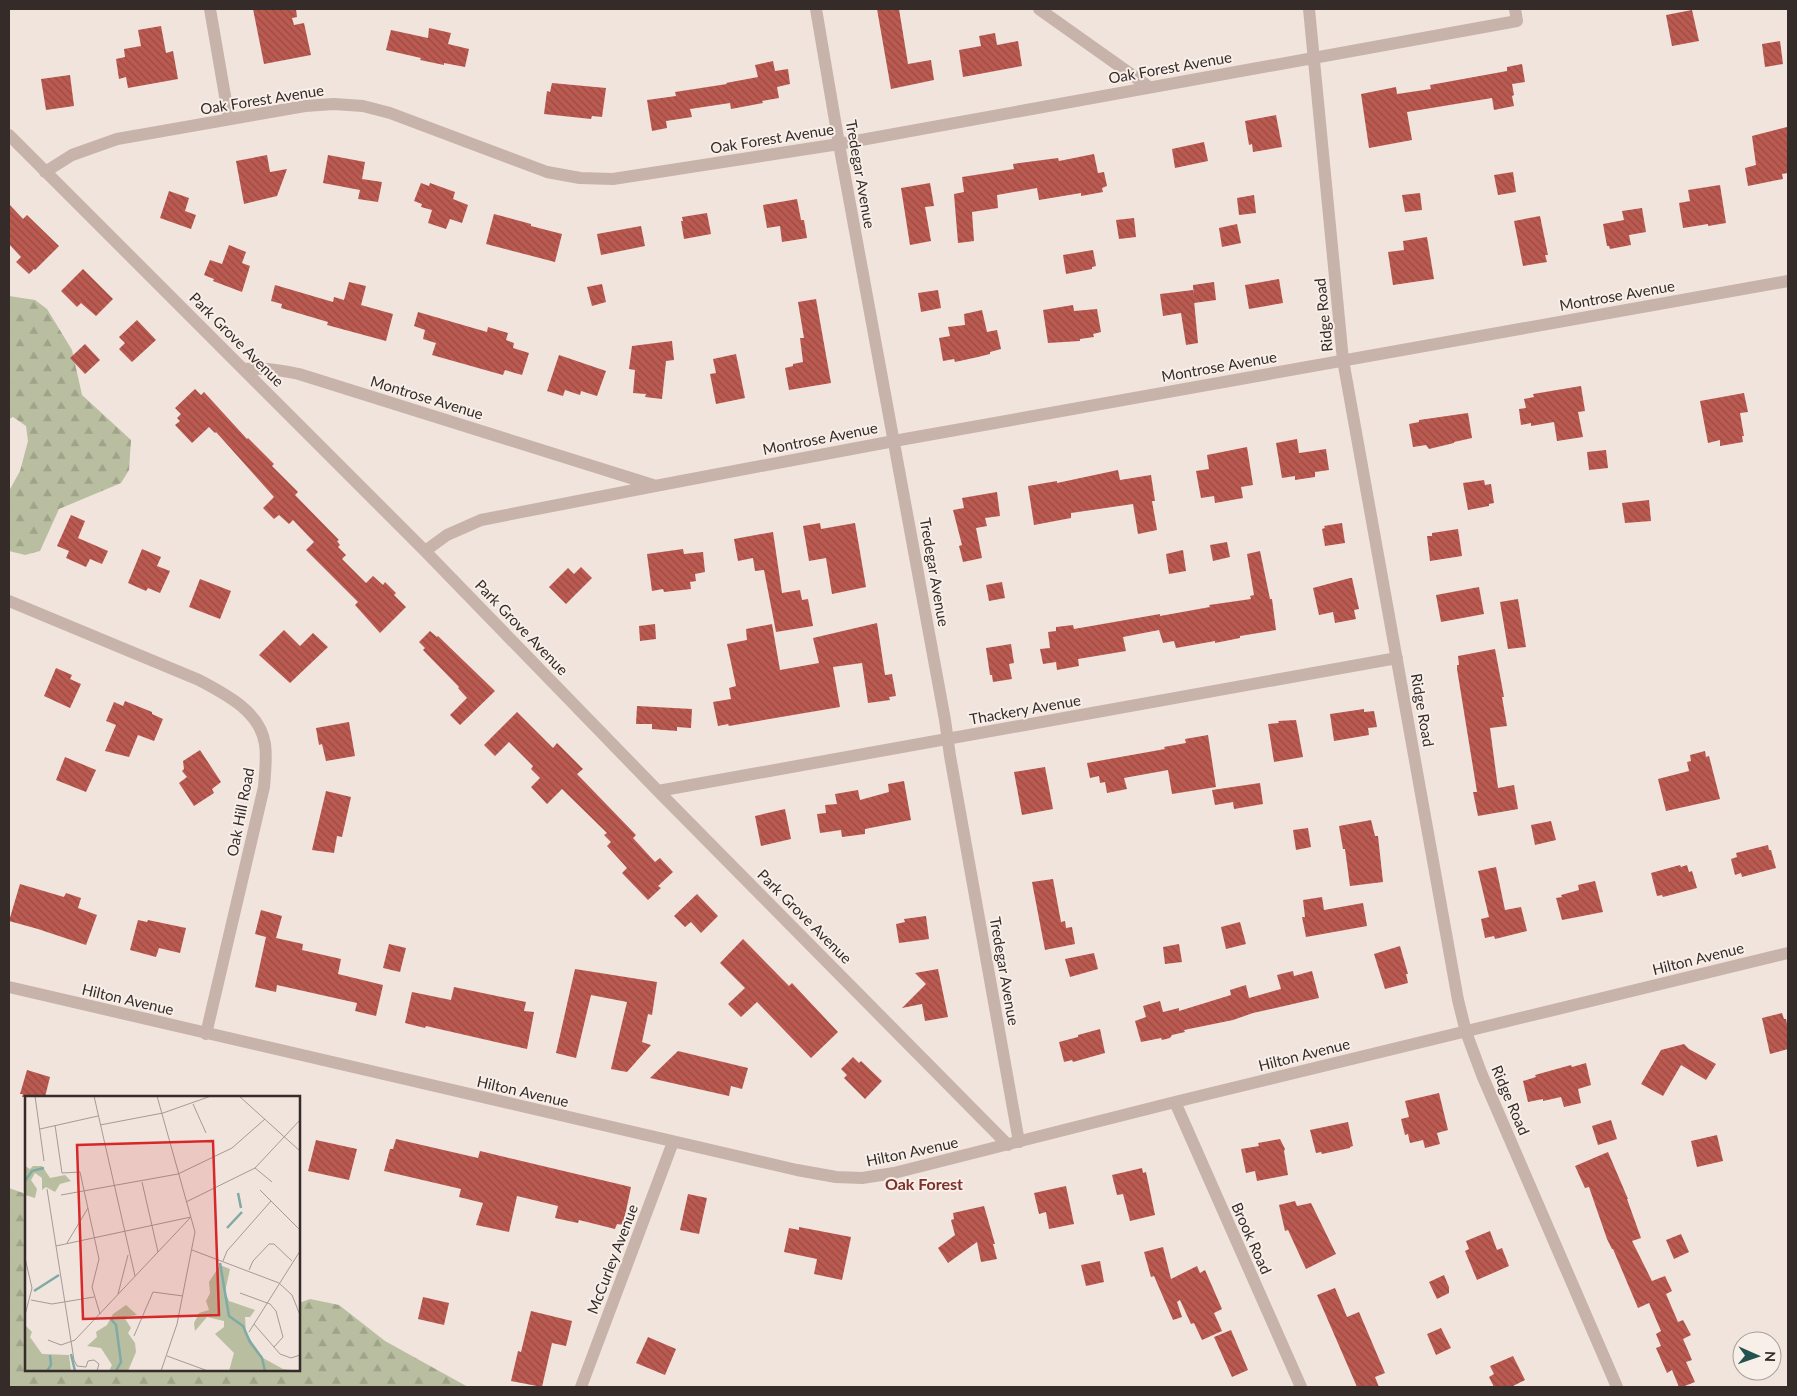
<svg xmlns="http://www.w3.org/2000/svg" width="1797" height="1396" viewBox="0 0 1797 1396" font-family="Lato,sans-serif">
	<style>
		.forest { fill: url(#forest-firs) }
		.building { fill: url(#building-back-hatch) }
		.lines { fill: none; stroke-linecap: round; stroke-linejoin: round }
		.minor { stroke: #c7b3aa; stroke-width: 12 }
		.labels { text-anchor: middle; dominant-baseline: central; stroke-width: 4; stroke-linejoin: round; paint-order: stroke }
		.street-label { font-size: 15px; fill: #352b29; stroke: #f8efe9 }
		.neighbourhood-label { font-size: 16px; font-weight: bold; fill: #7d3129; stroke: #f8efe9 }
		.inset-river { fill: none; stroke: #7faaa6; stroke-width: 2.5 }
		.inset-road { fill: none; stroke: #a59a95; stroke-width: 1 }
		.view { fill: #d62828; fill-opacity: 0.15; stroke: #d62828; stroke-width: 2.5 }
		.inset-edge { fill: none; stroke: #352b29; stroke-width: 2.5 }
	</style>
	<defs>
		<pattern id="forest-firs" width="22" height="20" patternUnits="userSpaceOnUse" patternTransform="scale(1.25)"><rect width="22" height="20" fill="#b8be9f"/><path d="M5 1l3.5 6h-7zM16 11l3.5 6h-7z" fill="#9fa389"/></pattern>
		<pattern id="building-back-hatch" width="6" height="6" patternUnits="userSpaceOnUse" patternTransform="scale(1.25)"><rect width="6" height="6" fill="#bb5a51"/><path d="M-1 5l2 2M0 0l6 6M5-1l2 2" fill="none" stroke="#994b43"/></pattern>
	</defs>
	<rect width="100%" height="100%" fill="#f0e4dd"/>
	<!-- forest -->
	<path class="forest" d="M9,296L35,300L47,309L72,350L82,395L131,440L129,470L121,483L59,509L40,551L25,555L9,551V491L20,471L28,441L26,426L13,417L9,419Z
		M9,1188L26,1194V1370H299V1303L310,1299L339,1305L385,1341L468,1387H9Z"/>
	<!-- building -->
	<path class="building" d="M253,9H296L297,17L292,18L294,25L304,23L311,55L264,64Z
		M877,9H899L908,64L931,60L934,80L891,89Z
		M1692,10L1699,41L1672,46L1666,15Z
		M161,26L166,53L173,51L178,79L128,88L126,77L119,79L116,59L125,57L124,49L141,46L138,30Z
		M429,28L451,33L448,44L469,49L465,67L444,63V65L420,60L421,58L386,50L391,30L428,38Z
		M995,33L997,45L1018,41L1022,66L963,77L959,50L981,46L979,36Z
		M1780,41L1783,64L1765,67L1762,44Z
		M773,61L775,71L788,69L790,84L777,87L779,98L762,101L763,103L731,109L730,103L690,109L692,117L666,121L667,128L652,131L647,100L676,96L675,92L727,84L726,83L758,77L755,65Z
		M1522,64L1525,82L1512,84L1514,95L1512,96L1514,106L1494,110L1492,98L1407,112L1412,140L1369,148L1361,94L1396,87L1397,94L1431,89L1430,85L1507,71V67Z
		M70,75L74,106L46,110L41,79Z
		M552,83L606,88L602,117L592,116L591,119L544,114L547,91L550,92Z
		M1276,115L1282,147L1253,152L1252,144L1249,145L1245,121Z
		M1787,127L1788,135V173L1782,174L1783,179L1748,186L1745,168L1756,165L1752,136Z
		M1204,142L1208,161L1175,168L1172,149Z
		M1094,154L1098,173L1104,172L1107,186L1102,188L1103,192L1081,196V193L1039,200L1037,188L997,195L998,208L972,212L974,241L958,243L954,194L964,192L962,177L1014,169L1013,164L1058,158L1059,161Z
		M267,155L270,172L287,169L277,196L244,204L236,161Z
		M328,155L365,162L362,179L382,182L378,202L358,199L360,190L323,183Z
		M1513,172L1516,192L1498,195L1494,175Z
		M421,183L429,186L430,183L455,192L453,199L468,205L462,223L450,219L446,229L428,223L432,210L421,207L422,204L414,201Z
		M930,183L934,206L925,207L931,241L910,245L901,188Z
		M1720,185L1726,223L1708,226V224L1683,228L1679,203L1690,201L1688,190Z
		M169,191L189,198L185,211L196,215L191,229L160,218Z
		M1420,193L1422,210L1405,212L1402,195Z
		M1254,195L1256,213L1239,215L1237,198Z
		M797,199L801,220H804L807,238L782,242L780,226L767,228L763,205Z
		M9,204L23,219L27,215L59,246L35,270L34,269L29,274L16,262L21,257L9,244Z
		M1642,208L1646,232L1629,235L1631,245L1610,249L1609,246H1607L1603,224L1624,220L1622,211Z
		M707,213L711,234L684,239L681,221H683L682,217Z
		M494,214L531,224V226L562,234L555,262L486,244Z
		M1540,216L1548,255H1545L1547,262L1523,266L1514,221Z
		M1134,218L1136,237L1119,239L1116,220Z
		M1237,224L1241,243L1222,247L1219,228Z
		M641,226L645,246L601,255L597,234Z
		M1427,237L1434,279L1393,285L1388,252L1404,250L1403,241Z
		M229,245L246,252L242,263L250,266L242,292L213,281L214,279L204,275L210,260L222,264Z
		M1093,250L1096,266L1092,267V269L1066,274L1063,255Z
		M83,269L113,299L96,316L81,303L77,307L61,291Z
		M1279,279L1283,303L1249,309L1245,285Z
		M349,282L366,286L361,305L393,314L386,341L327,325L328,322L281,308L282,304L271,301L275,285L333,302L334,297L344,300Z
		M1214,282L1216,300L1194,303L1193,285Z
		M602,284L606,302L592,306L587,287Z
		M938,290L941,308L921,312L918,293Z
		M1193,290L1198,343L1186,345L1181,313L1163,316L1160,294Z
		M816,299L831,383L789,390L785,368L793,366V364L803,362L800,338H804L798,302Z
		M1073,305L1074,311L1097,309L1101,332L1093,334L1094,337L1080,339V341L1048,343L1043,310Z
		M982,310L987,332L997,330L1001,349L990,352V354L978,357L955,362L954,359L943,361L939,338L950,336L948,327L965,325L964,314Z
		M418,312L487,332L488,327L508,333L506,340L514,343L513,348L529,353L522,375L505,370L503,375L432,355L436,343L423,339L425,330L414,326Z
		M137,320L156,340L132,362L119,349L125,343L119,337Z
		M672,341L674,360L666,361L662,399L645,397L646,394L633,393L635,370L629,369L632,346Z
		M85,344L100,360L85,374L70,358Z
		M736,354L745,398L716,404L710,374L716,373L713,359Z
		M559,355L606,371L597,396L581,391L580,395L565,390L563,396L547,391Z
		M1581,386L1585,411L1578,412L1583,437L1557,441L1554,422L1531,426V423L1521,425L1519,409L1526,408L1524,399L1534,397L1533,394Z
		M195,389L201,395L204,392L247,439L248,438L274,464L272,466L298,492L295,495L339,540L337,541L340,545L338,547L346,555L342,559L366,583L373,576L383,585L385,582L396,593L394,595L406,607L380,633L355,605L358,602L306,550L314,542L293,520L289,524L279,515L274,519L263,508L274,497L216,432L215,433L209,427L192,443L175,425L180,421L177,418L181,414L175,408Z
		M1744,393L1748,412L1740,413L1744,436H1742L1743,442L1720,446V440L1708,443L1700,401Z
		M1468,413L1472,438L1454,442V443L1429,449L1426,445L1413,447L1409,424L1419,422V420Z
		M1297,439L1299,453L1326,449L1329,470L1315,472V477L1295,480V476L1282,478L1276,443Z
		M1247,447L1253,485L1241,487L1243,498L1215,503L1214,496L1201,498L1196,471L1209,469L1207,455Z
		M1606,450L1608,468L1589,470L1587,452Z
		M1118,470L1120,480L1151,475L1155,501H1152L1157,530L1138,534L1133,504L1071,513V518L1034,525L1028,486L1057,481V483Z
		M1484,480L1485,485L1491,484L1494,503L1489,504V506L1468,510L1463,483Z
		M997,492L1000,516L985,518L987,526L976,528L982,558L963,562L959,546L962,545L953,510L964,508L962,498Z
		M1649,500L1651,521L1625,523L1622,503Z
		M71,515L85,521L78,538L108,551L102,564L90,559L86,567L66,558L69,551L57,546Z
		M820,523L821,529L855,523L866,587L832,594L826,558L809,561L803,526Z
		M1342,523L1345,543L1325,546L1322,529L1325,528L1324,526Z
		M1458,529L1462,556L1430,561L1427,536H1432V533Z
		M773,532L782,593L800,590L802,600L808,599L813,626L776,632L764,570L755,571L753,558L738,561L734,539Z
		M1227,542L1230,557L1213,561L1210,545Z
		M142,549L161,557L157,566L170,571L160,593L148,588L146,591L128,583Z
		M683,549L684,554L703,552L705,572L695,574L696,581L690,582L691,589L664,592L663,589L652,591L647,554Z
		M1183,550L1186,571L1169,574L1166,554Z
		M1260,551L1270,599H1272L1276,630L1240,636V638L1215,643V641L1176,648L1174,641L1163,643L1159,630L1123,637L1126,651L1078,659L1079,666L1057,670L1056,662L1043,664L1040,649L1050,648L1048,632L1056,631V627L1073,625L1074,629L1160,614V616L1210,607L1209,605L1251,599L1250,596L1254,595L1247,554Z
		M581,567L592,578L566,604L549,587L568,568L574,574Z
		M1350,578H1352L1359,609L1354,610L1356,619L1335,623L1333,612L1319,615L1313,588Z
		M200,579L231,591L220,619L189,607Z
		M1002,582L1005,598L989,601L986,585Z
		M1479,587L1484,614L1441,622L1436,595Z
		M1518,599L1526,647L1508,649L1500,602Z
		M877,623L885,675L892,674L896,696L889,697L890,700L868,703L862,663L833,667L840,707L729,726L728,724L718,726L713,702L731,699L729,688L736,686L727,644L747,640L746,629L772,624L780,670L819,663L813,638Z
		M655,624L656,639L640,641L639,626Z
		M284,630L300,646L313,633L328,647L290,683L259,655Z
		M430,631L437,637L438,636L495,691L460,725L450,715L467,698L458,688L459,687L423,650L425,648L419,642Z
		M1011,644L1014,663L1009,664L1012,679L993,682L992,675H990L986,648Z
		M1495,649L1504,697H1502L1507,726L1490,728L1498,788L1514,785L1518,809L1478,816L1473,792H1477L1457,669V665H1459L1458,656Z
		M56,668L72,675L70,679L81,684L70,708L44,696Z
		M125,701L152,712V714L163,719L154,741L138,735L129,757L105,751L116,725L106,721L114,702L123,706Z
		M637,706L692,709L691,728L677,727V731L652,729V724H636Z
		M1364,709V712L1374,711L1377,727L1368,728L1369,735L1334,741L1330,714Z
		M517,712L553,748L557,743L583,769L577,774L636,835L633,838L655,862L660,858L673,872L658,886L661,888L648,900L622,873L627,868L607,846L611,842L604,835L607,833L562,789L547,804L531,787L540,778L531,769L533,766L509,742L495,756L484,745Z
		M1296,720L1303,757L1274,762L1268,724L1279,723L1278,721Z
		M349,722L355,756L326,761L322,744L319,745L316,728Z
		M1208,735L1216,787L1172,794L1168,770L1124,778L1127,789L1107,793L1105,782L1100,783L1099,776L1090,778L1087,763L1165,749L1164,747L1186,743L1185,739Z
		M200,750L221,782L212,789L214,793L194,806L179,783L187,777L182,771L184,769L183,761Z
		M1705,751L1706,757L1709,756L1720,799L1666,811L1658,779L1689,771L1687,762L1691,761L1690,755Z
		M65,757L96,770L86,792L56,780Z
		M1045,767L1053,809L1022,815L1014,772Z
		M904,781L911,820L865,829V834L842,837L841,830L820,833L817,814L826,813L825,805L837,804L835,794L858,790L860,800L889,792L888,784Z
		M1260,783L1263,804L1234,809L1233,802L1215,805L1212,790Z
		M326,791L351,797L342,837L337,836L334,853L312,850Z
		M785,809L791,839L761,846L755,816Z
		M1371,820L1375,836H1378L1383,882L1350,886L1345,849H1343L1339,826Z
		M1551,821L1556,840L1535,845L1531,825Z
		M1308,828L1311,847L1296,850L1293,830Z
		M1768,845L1769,850H1771L1776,868L1742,877L1741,873L1735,875L1731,859L1737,857L1736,853Z
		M1680,865L1681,867L1687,865L1689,872L1692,871L1697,888L1663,897L1662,895L1657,896L1651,873Z
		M1496,867L1505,910L1521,907L1527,931L1495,939L1494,936L1485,938L1481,919L1489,917L1478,871Z
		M1053,879L1061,922L1065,921L1066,928L1072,927L1075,944L1045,950L1032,882Z
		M1595,881L1603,912L1562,920L1556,898L1562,897L1561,895L1579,890L1578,885Z
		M20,884L64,897L66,893L81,898L78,908L97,915L86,945L38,929L9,921Z
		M697,894L718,916L701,933L691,922L685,927L674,916Z
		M1322,897L1324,910L1363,903L1367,926L1306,937L1302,917H1305L1303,900Z
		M261,910L282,916L276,938L303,944L302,950L341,959L338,974L383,985L376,1016L355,1011L357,1003L277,985L276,992L255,987L266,937L255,934Z
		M926,916L929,939L899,943L896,924L905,922L904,919Z
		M138,920L147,922L148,920L186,928L180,953L159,948L156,957L130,950Z
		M1240,922L1246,944L1226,949L1221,927Z
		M743,939L789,986L792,983L838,1032L811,1058L757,1002L741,1017L728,1004L745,988L720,963Z
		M389,944L406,948L400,972L383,968Z
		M1179,944L1182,962L1165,964L1163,947Z
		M1400,946L1408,974H1406L1408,983L1385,989L1374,954Z
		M1094,953L1098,969L1070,977L1065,959Z
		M575,969L657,982L652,1015L648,1014L642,1042L651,1045L627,1072L611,1069L627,1002L591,995L576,1058L556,1053Z
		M938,969L948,1017L925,1021L922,1004L902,1008L926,984L915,973Z
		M1293,971L1294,976L1312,971L1319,998L1253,1013L1233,1020L1184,1030L1185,1032L1172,1035L1170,1038L1162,1040L1161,1038L1141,1042L1135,1021L1146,1017L1143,1006L1160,1001L1163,1012L1179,1008V1011L1231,995L1230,990L1246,985L1249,998L1281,989L1277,975Z
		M454,987L526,1002L524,1011L534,1012L527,1049L426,1026L425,1028L405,1023L412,992L451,1000Z
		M1782,1013L1784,1019H1786L1788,1029V1049L1770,1054L1762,1018Z
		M1100,1029L1105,1053L1073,1062L1072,1060L1064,1062L1059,1042L1078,1037V1035Z
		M1684,1044L1689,1049L1716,1064L1706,1080L1681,1065L1663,1096L1641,1084L1661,1050Z
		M678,1051L748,1068L742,1089L731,1086L729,1096L650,1078Z
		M853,1057L859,1063L861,1061L882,1081L865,1099L844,1078L847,1075L841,1069Z
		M1586,1063L1591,1085L1578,1089L1581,1103L1564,1107L1561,1097L1543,1101V1099L1528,1102L1523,1081L1536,1077L1535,1075L1571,1065L1572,1067Z
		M27,1070L50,1077L45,1097H22L23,1094H20Z
		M1439,1093L1448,1130L1437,1133L1440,1144L1425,1148L1423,1140L1410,1143L1408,1134L1405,1135L1401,1119L1409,1117L1405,1101Z
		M1611,1120L1617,1139L1598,1145L1592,1126Z
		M1348,1122L1353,1146L1350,1147V1148L1322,1154L1321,1152L1316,1153L1310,1130Z
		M1717,1135L1723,1161L1697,1167L1691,1141Z
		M396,1139L478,1158L480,1151L631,1187L623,1225L617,1224L615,1229L579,1220L578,1223L555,1218L558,1206L517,1196L509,1232L476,1225L483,1203L459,1197L461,1189L384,1171L390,1149H393Z
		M1280,1139L1285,1149L1284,1151L1288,1175L1257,1181L1255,1171L1246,1173L1241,1149L1259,1146L1258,1143Z
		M316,1140L357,1149L349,1180L308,1171Z
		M1608,1152L1628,1199H1627L1641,1238L1632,1241L1652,1281L1665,1276L1672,1291L1666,1294L1678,1322L1683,1320L1691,1335L1683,1339L1692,1360L1686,1362L1695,1382L1682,1387H1679L1672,1370L1667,1373L1656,1348L1661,1346L1656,1334L1661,1331L1649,1303L1638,1308L1613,1249H1612L1607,1239L1589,1187L1585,1188L1575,1166Z
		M1142,1168L1143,1173L1146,1172L1155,1215L1130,1221L1123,1194L1117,1195L1112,1175Z
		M1066,1186L1074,1224L1049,1229L1046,1212L1039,1214L1034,1193Z
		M688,1194L707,1198L699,1234L680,1230Z
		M1295,1201L1297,1206L1311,1203L1336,1254L1306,1269L1288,1230L1285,1231L1279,1205Z
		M984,1206L995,1244H993L997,1259L981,1262L977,1242L948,1263L938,1248L955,1235L951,1220L954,1219L953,1213Z
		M799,1227L851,1237L842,1280L814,1274L817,1259L784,1252L789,1228L799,1230Z
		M1490,1231L1497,1250L1502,1248L1509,1266L1477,1280L1465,1251L1469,1249L1466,1241Z
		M1681,1234L1689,1252L1674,1259L1666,1240Z
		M1163,1247L1171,1279L1197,1266L1200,1273L1205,1270L1222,1309L1214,1313L1222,1331L1202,1340L1194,1323L1191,1324L1180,1300L1177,1302L1182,1317L1173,1320L1154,1276L1151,1277L1144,1252Z
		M1100,1261L1104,1282L1086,1286L1081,1265Z
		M1444,1275L1449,1287V1293L1437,1299L1429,1282Z
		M1335,1288L1347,1317L1359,1312L1385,1373L1375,1377L1379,1387H1357L1317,1295Z
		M423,1297L449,1303L444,1325L418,1319Z
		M531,1311L572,1321L566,1346L552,1343L542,1387L511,1381L518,1351L521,1352Z
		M1441,1328L1451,1348L1436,1355L1427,1334Z
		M1231,1330L1248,1370L1232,1377L1214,1337Z
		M648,1337L676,1349L665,1375L636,1363Z
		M1513,1356L1525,1380L1511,1387H1494L1489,1377L1494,1374L1490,1366Z"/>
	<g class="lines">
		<!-- minor -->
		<path class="minor" d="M210,9L229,119
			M816,9L839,144L945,720L950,756L1019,1142
			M1039,9L1149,87
			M1309,9L1343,360L1458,1000L1466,1032L1482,1075L1617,1387
			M9,135L425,551L658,791L1008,1145
			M45,172L72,155L117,139L305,106L334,104L363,106L390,113L547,172L580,178L613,179L839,144L1517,21L1515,9
			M244,369C263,367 281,370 299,374L653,485
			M425,551L447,535L481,520L655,486L894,441L1788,281
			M9,601L199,680C225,694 260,711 265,744C267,758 265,773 264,787L206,1034
			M658,791L1397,658
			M9,987L797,1170L836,1177L862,1178L894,1173L1175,1102L1788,953
			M1175,1102L1301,1387
			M581,1387L673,1142"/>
	</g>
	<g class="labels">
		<!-- street labels -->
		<g class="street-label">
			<text transform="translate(1170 67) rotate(-10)">Oak Forest Avenue</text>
			<text transform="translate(262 99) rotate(-9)">Oak Forest Avenue</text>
			<text transform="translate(772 138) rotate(-9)">Oak Forest Avenue</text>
			<text transform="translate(861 174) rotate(80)">Tredegar Avenue</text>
			<text transform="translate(1617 295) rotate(-10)">Montrose Avenue</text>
			<text transform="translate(1323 315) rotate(-96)">Ridge Road</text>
			<text transform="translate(237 339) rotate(45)">Park Grove Avenue</text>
			<text transform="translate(1219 366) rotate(-10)">Montrose Avenue</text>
			<text transform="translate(427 397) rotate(17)">Montrose Avenue</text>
			<text transform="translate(820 438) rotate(-11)">Montrose Avenue</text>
			<text transform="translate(935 572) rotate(80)">Tredegar Avenue</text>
			<text transform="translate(522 627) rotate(46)">Park Grove Avenue</text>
			<text transform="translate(1025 709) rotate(-10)">Thackery Avenue</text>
			<text transform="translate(1423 710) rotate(80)">Ridge Road</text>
			<text transform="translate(240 812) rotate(-79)">Oak Hill Road</text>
			<text transform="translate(805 916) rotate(45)">Park Grove Avenue</text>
			<text transform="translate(1698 958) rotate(-14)">Hilton Avenue</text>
			<text transform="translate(1005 971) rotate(80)">Tredegar Avenue</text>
			<text transform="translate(128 999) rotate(13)">Hilton Avenue</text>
			<text transform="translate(1304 1054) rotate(-14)">Hilton Avenue</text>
			<text transform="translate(523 1091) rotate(13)">Hilton Avenue</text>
			<text transform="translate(1511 1100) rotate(67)">Ridge Road</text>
			<text transform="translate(912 1151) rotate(-12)">Hilton Avenue</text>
			<text transform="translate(1252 1238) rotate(66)">Brook Road</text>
			<text transform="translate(612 1259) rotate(-69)">McCurley Avenue</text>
		</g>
		<!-- neighbourhood labels -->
		<g class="neighbourhood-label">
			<text x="924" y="1183">Oak Forest</text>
		</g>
	</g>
	<!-- overview -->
	<g transform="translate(25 1096)">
		<rect width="275" height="275" fill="#f0e4dd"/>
		<path d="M0,70L5,73L8,70H17L25,82L40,79L46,85L35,88L30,96L21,91L17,94V82L10,77L6,84L12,93L10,102L0,99ZM195,169L205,173L200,196L204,205L230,214L225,221H220L221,237L238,262L258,273L275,275H204L209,257L190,238L199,231V225L182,221L170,235L169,227L174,217L184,214L181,205L185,197L184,186ZM101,209L112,219L99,221L106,232L103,237L110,247L111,256L103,275H84L87,269L76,252L62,250L72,241L71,236L82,229L88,218ZM0,229L7,236L5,241L17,258L44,259L46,275H0Z" fill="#b8be9f"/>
		<path class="inset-river" d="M0,85L7,75L19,72M213,97L216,112M202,132L217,116M195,167L204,220L218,230L225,246L237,262L240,275M9,195L34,179M86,223L91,229L96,266L91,275M46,258L50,275M22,275L26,269L25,259"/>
		<path class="inset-road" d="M10,0L19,65M69,0L110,180M132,0L170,136L152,228L136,275M214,0L275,55M168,8L181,37M30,29L37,77L55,76L74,163L67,191L75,218M75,29L138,17L186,0M15,33L73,20M230,72L247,86M117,86L133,156M22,93L49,264L52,270L61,271M235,94L275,134M36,99L153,78L207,52L240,23M161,106L230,72L275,24M42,147L63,112M31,150L166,121M167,154L254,187L267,199L275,219M0,162L7,192L0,219M198,165L202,155L246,105M224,174L228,165L244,148H249L267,165M215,197L245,208L251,215L258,241L249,251M93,198L103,159M6,204L27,208L69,201M229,228L255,258L266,262L275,259M224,236L275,155M109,240L128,196L158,200M23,244L36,249L50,244L165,122M142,260L183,275M61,271L63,265L69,264L74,268L72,275"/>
		<path class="view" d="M188,45L194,219L58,223L52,49Z"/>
		<rect width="275" height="275" class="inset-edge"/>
	</g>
	<!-- border -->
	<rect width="1797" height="1396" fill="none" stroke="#352b29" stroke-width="20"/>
	<!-- north arrow -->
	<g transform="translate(1757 1356) rotate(92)"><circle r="24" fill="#f8efe9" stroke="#aaa19c"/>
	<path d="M0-4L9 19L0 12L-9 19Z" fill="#22534f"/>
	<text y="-8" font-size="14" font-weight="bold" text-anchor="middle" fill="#352b29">N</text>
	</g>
</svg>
